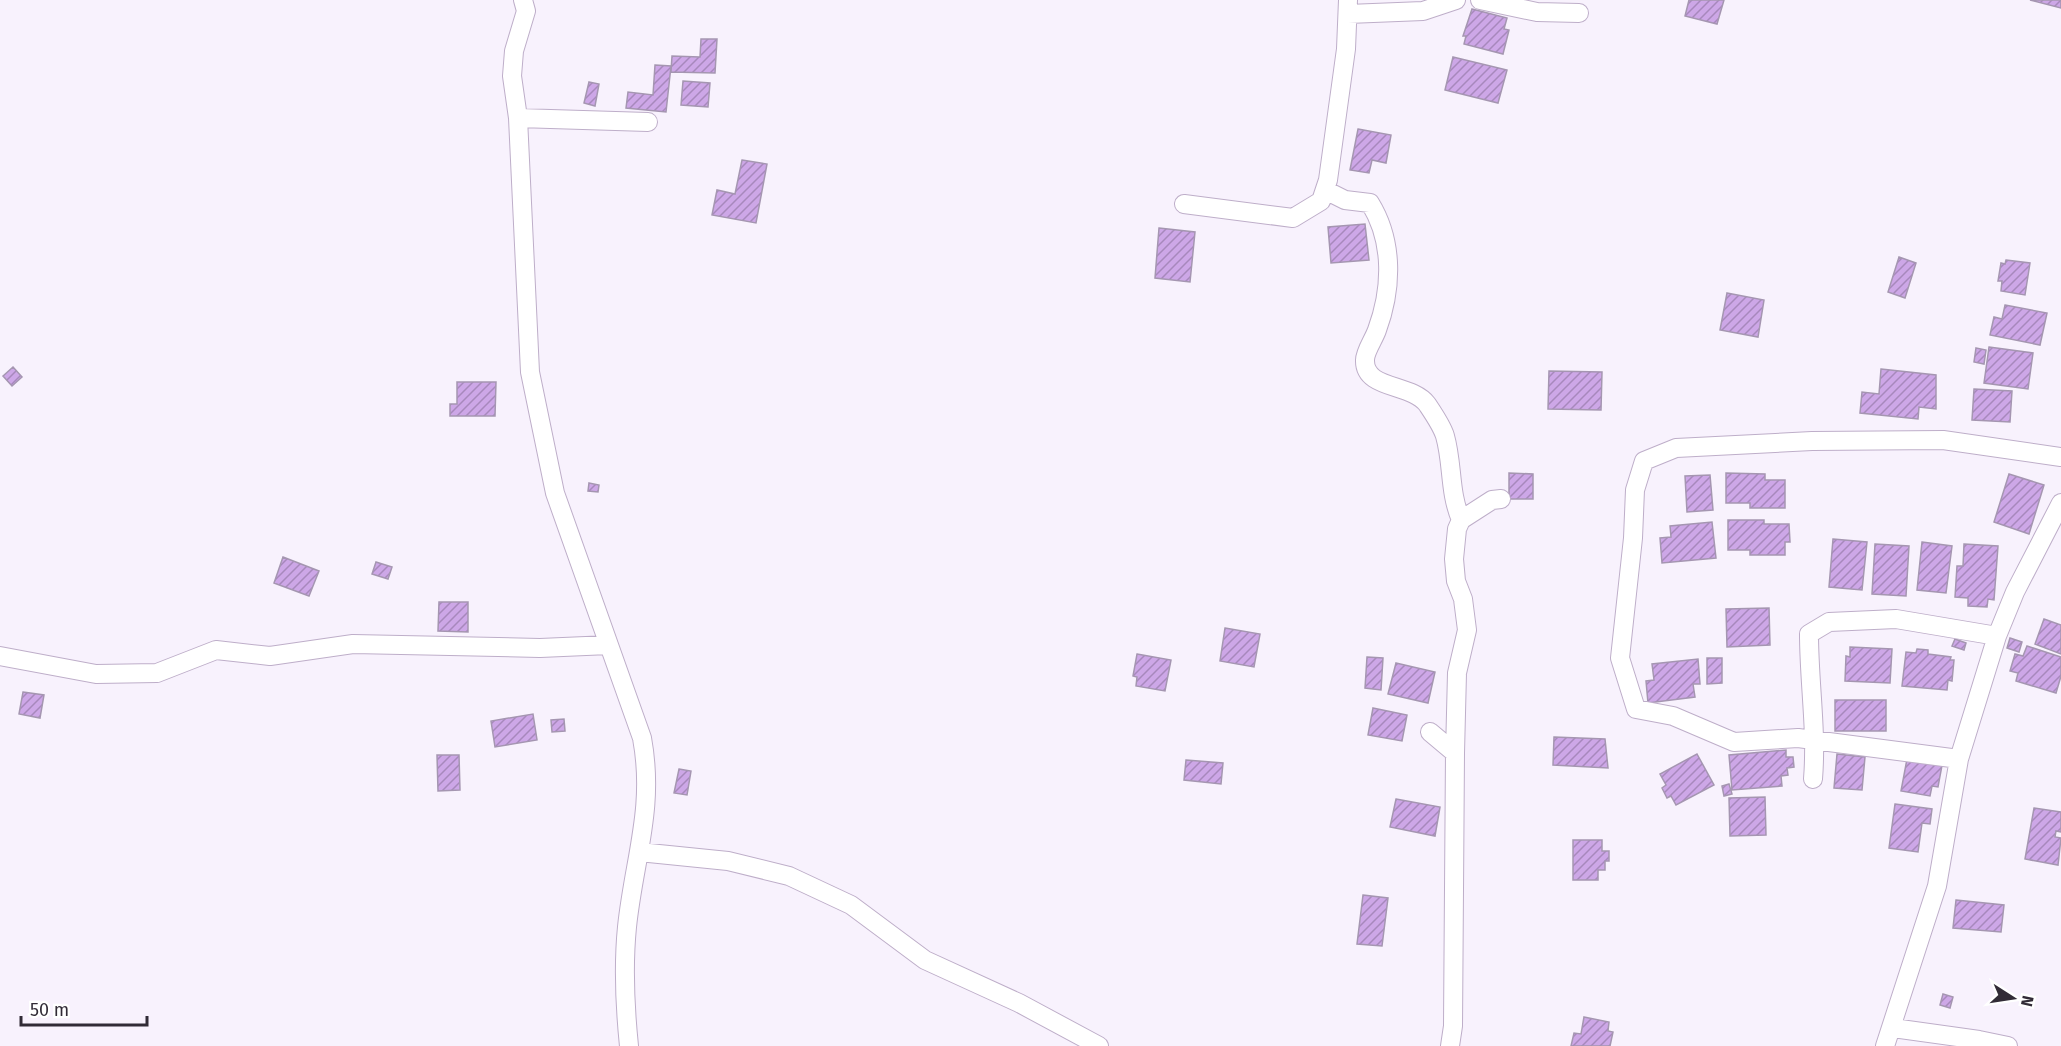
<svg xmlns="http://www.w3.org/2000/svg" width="2061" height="1046" viewBox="0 0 2061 1046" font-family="'Fira Sans',sans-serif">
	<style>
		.building { fill: url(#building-hatch); stroke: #a596b1; stroke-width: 1.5 }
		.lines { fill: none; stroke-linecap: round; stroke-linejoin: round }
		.minor-casing { stroke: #beaec9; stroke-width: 20 }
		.minor { stroke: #fff; stroke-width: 18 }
	</style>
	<defs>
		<pattern id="building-hatch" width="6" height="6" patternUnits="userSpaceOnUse" patternTransform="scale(1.5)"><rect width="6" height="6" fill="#cda7e7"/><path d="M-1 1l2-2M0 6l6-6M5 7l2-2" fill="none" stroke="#a788bc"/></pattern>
	</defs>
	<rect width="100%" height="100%" fill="#f8f2fd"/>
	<!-- building -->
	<path class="building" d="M1689,0H1724L1717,24L1685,16Z
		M2030,0H2061V8Z
		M1472,9L1507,18L1504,29L1509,30L1503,54L1464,44L1466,36H1463Z
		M701,39H717L715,73L671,72L672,56L700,57Z
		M1453,57L1507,70L1498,103L1445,90Z
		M655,65L671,66L666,112L626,108L628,92L653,95Z
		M683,81L710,83L708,107L681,105Z
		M589,82L599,84L595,106L584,103Z
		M1358,129L1391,135L1386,163L1372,160L1369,173L1350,170Z
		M742,160L767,164L756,223L712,215L717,190L735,194Z
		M1365,224L1369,260L1331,263L1328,227Z
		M1159,228L1195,232L1190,282L1155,278Z
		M1899,257L1916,263L1905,298L1888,292Z
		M2006,260L2030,263L2025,295L2001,291L2002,281H1998L2001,263L2005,264Z
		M1727,293L1764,300L1758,337L1720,330Z
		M2005,305L2047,313L2040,345L1990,335L1994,317L2002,319Z
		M1989,347L2033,353L2028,389L1984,383Z
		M1976,348L1986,350L1984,364L1974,362Z
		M13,367L22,377L12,386L3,376Z
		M1881,369L1936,375V409L1919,407L1918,419L1860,413L1862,392L1879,394Z
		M1549,371L1602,372L1601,410L1548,409Z
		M457,382H496L495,416H450V404H457Z
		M1974,389L2012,391L2010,422L1972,420Z
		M1509,473L1533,474V499H1509Z
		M1726,473L1765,474V480H1785V508H1750V503H1726Z
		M2009,474L2044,485L2029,534L1994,522Z
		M1710,475L1713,510L1687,512L1685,476Z
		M589,483L599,485L598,492L588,491Z
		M1728,520H1764V524H1789L1790,542H1785V555H1750V550H1728Z
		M1712,522L1716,558L1662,563L1660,538L1671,537L1670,526Z
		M1833,539L1867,542L1862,590L1829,587Z
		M1922,542L1952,546L1946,593L1917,590Z
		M1875,544L1909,546L1906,596L1872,594Z
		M1964,544L1998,546L1994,600L1988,599L1987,607L1968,606V598L1955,597L1957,566H1963Z
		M283,557L319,571L309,596L274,583Z
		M376,562L392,567L388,579L372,574Z
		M439,602H468V632L438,631Z
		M1769,608L1770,645L1727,647L1726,609Z
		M2044,619L2061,625V654L2035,644Z
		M1225,628L1260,634L1254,667L1220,661Z
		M2010,638L2022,642L2019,652L2007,648Z
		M1955,639L1966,643L1964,650L1952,646Z
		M2027,646L2061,657V676L2056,693L2016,681L2018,673L2010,671L2015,654L2023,656Z
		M1850,647L1892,649L1890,683L1845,681L1846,656L1850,657Z
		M1917,649L1928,650V654L1951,657L1950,660H1954L1952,681L1948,680L1947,690L1902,686L1906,652L1916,653Z
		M1137,654L1171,660L1165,691L1136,686L1137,677L1133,676Z
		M1367,657L1383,658L1381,690L1365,688Z
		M1707,658H1722V683L1707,684Z
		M1698,659L1700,684H1693L1695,697L1648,703L1646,681L1654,680L1652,664Z
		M1396,663L1435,672L1428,703L1388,694Z
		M23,692L44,695L40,718L19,714Z
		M1835,700H1886V731H1835Z
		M1373,708L1407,715L1402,741L1368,735Z
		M533,714L537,740L495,747L491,721Z
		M564,719L565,731L552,732L551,720Z
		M1554,737L1605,739L1608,768L1553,765Z
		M1786,750V757H1793L1794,767L1787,768L1788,775L1781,776L1782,786L1732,790L1729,755Z
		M1697,754L1714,785L1676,805L1671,796L1667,798L1662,788L1666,785L1660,774Z
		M1837,754L1865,757L1862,790L1834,788Z
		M437,755H459L460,790L438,791Z
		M1907,759L1943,760L1938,787L1932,786L1930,796L1901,791Z
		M1186,760L1223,763L1221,784L1184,780Z
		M679,769L691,771L687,795L674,793Z
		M1729,784L1732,794L1724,796L1722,786Z
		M1765,797L1766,835L1730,836L1729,798Z
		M1396,799L1440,807L1435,836L1390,827Z
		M1895,804L1932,809L1930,824L1922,823L1918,852L1889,848Z
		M2034,808L2061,812V832L2056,831L2055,837L2061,838L2058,865L2025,859Z
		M1573,840H1602V851H1609V861H1605V870H1598V880H1573Z
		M1363,895L1388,898L1382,946L1357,944Z
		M1956,900L2004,905L2001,932L1953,928Z
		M1943,994L1953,997L1950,1008L1940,1005Z
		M1584,1017L1609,1022L1608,1031L1613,1032L1610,1046H1571L1574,1033L1581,1034Z"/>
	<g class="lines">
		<!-- minor casing -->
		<g class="minor-casing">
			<path id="minor" d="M523,0L526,11L514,51L512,76L518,118L530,372L555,493L642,738C655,808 634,859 627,927C623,967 625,1007 629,1046
				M1480,0L1537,12L1579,13
				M1348,14L1423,11L1456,0
				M518,118L648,122
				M1325,190L1345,200L1370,203C1394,242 1392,289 1377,330C1374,339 1365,351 1365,360C1364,390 1411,383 1427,404C1433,413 1442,426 1445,436C1453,464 1449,492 1461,520
				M1184,204L1293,218L1321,201L1328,180L1346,49L1348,0
				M0,656L96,674L157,673L216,650L270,656L353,644L540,648L609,645
				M1430,732L1455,753L1453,1026L1450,1046
				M1455,753L1457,673L1467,630L1463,599L1456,581L1454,559L1457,529L1461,520L1492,500L1501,499
				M1959,759L1798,738L1734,742L1673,716L1636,709L1620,658L1633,538L1635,490L1644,461L1676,448L1812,441L1943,440L2061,457
				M1813,779C1817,730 1809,683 1809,634L1829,622L1896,619L1997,636
				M639,852L728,861L789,876L851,905L925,960L1019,1003L1099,1046
				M1893,1028L1979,1040L1977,1046
				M1979,1040L2008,1046
				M1885,1046L1937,886L1959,759L1997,636L2015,592L2061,503"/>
		</g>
		<!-- minor -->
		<use href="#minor" class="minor"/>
	</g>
	<!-- north arrow -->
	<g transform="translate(2013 998) rotate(102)" stroke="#ffffff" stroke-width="4.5" paint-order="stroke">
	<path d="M0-4.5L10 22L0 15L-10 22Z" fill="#312b36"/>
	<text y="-9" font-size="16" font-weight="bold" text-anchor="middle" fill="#312b36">N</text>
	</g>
	<!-- scale -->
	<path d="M21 1016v9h126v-9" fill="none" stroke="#312b36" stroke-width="3"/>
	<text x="30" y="1016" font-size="18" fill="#312b36" stroke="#ffffff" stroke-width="4.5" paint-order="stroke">50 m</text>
</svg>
